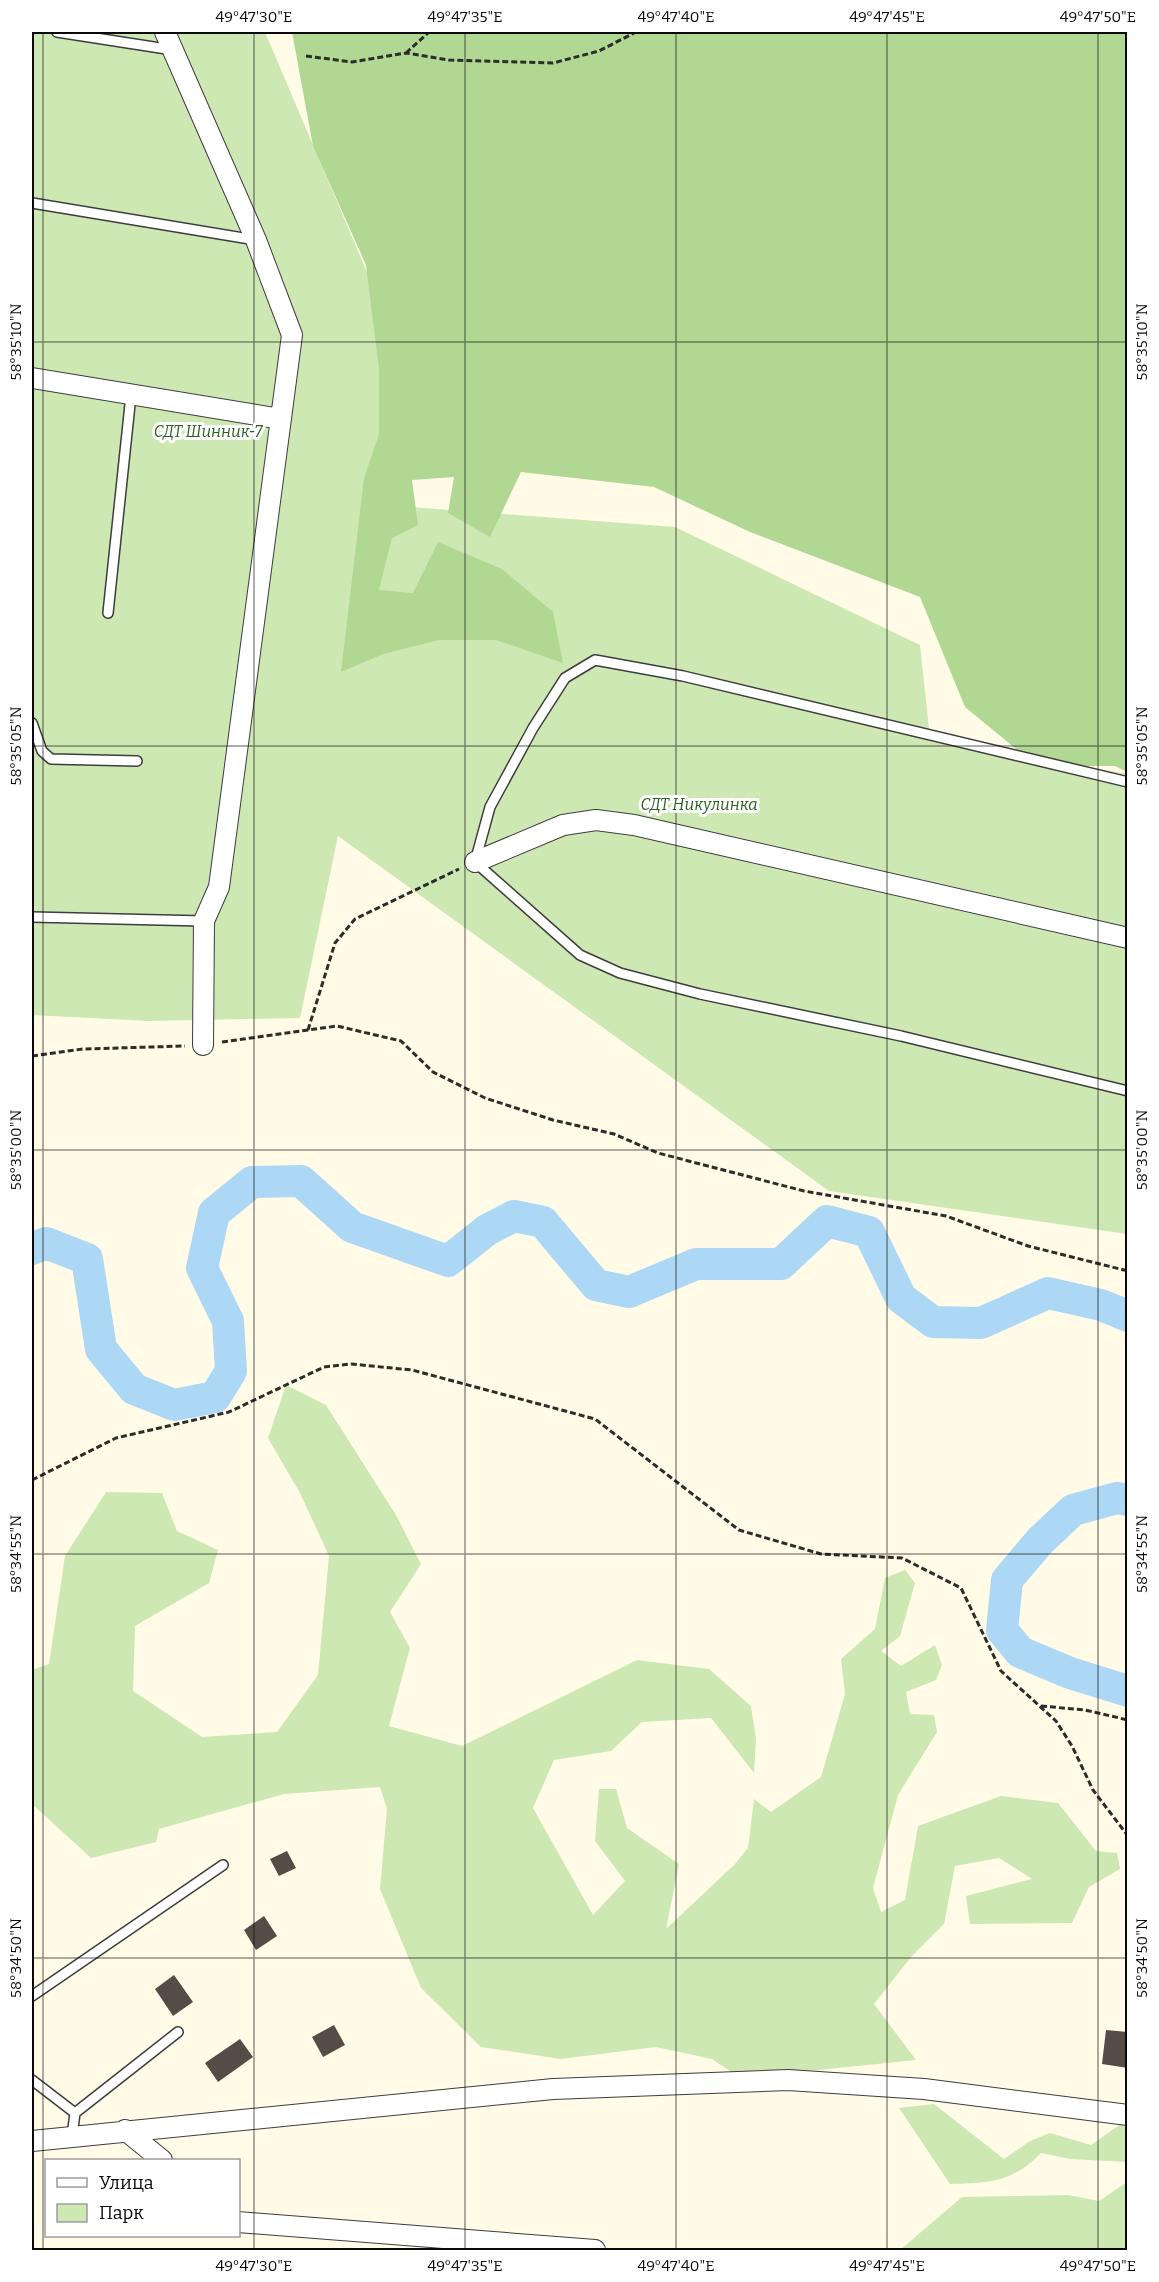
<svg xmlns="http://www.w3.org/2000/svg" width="1159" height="2282" viewBox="0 0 1159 2282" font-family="Bitter,serif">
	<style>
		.green { fill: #cde8b3 }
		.forest { fill: #b0d892 }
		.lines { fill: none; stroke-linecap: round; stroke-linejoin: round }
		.river { stroke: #add8f5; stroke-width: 32 }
		.building { fill: #534c47 }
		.service-casing { stroke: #3d3d3d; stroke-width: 12 }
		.minor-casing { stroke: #3d3d3d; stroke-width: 22 }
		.path { stroke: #2c2c2c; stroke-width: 3; stroke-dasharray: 6 3; stroke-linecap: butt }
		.service { stroke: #fff; stroke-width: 9 }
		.minor { stroke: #fff; stroke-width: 20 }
		.ticks { fill: none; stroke: #0a0a0a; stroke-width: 1.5; stroke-opacity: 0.45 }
		.labels { text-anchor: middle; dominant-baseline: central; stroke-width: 6; stroke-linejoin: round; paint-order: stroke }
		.park-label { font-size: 16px; font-style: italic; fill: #28601c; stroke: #fff }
		.neatline { fill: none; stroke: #0a0a0a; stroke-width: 2 }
		.ticks-label { font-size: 15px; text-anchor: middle; fill: #0a0a0a }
	</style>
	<rect width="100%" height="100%" fill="#fffbe7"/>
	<!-- green -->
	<path class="green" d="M32,32H265L383,310L384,505L675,527L920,645L930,738L1127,774V1234L829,1191L338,836L300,1018L148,1021L32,1015Z
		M286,1385L326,1405L396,1515L421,1564L390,1612L410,1648L389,1726L462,1746L637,1660L709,1669L751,1706L756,1739L754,1773L711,1718L642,1722L611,1751L554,1760L533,1808L593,1915L625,1881L595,1841L599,1789H616L627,1828L679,1864L666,1929L735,1864L748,1848L754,1799L771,1812L821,1777L845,1694L841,1659L875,1629L885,1578L905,1570L915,1583L900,1636L881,1651L901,1666L935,1645L942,1665L936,1680L906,1692L910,1714L934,1715L937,1732L898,1795L873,1888L881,1912L905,1900L918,1826L1001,1796L1058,1803L1096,1851L1117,1853L1120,1869L1089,1887L1072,1923L970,1924L966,1896L1032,1879L999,1858L955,1866L944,1924L911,1957L874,2004L916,2060L740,2078L712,2059L656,2047L561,2059L481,2047L421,1988L380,1889L387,1809L380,1787L284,1794L159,1829L156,1842L91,1858L32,1804V1670L49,1664L65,1556L106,1492L162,1493L177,1531L218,1550L209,1583L135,1626L133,1691L202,1737L277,1732L318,1675L329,1556L300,1493L268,1438Z
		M934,2104L1004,2159L1030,2141L1050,2133L1091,2145L1121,2124L1127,2125V2162L1070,2159L1041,2153C1012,2183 989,2183 950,2184L899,2108Z
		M1127,2182V2250H900L962,2197L1068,2195L1099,2201Z"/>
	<!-- forest -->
	<path class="forest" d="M292,32H1127V772L1115,766H1037L965,707L920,597L750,532L654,487L521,472L490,537L448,513L454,477L412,480L418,525L392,538L379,590L413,593L438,542L502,569L553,612L563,663L496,640H439L383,654L341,672L364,478L379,434V369L366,265L313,146Z"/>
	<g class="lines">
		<!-- river -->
		<path class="river" d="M32,1249L46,1243L87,1259L101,1349L134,1389L174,1405L215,1397L231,1371L228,1321L202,1268L214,1213L252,1182L301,1181L352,1227L448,1261L487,1230L514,1216L543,1222L596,1285L629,1292L696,1264H781L827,1221L869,1232L901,1298L933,1322L981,1323L1048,1293L1101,1305L1128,1316
			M1128,1500L1117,1498L1073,1510L1040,1541L1007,1580L1002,1630L1020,1652L1070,1673L1128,1691"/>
	</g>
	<!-- building -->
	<path class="building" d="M287,1851L296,1868L279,1876L270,1859Z
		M264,1916L277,1936L256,1950L244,1930Z
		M174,1975L193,2002L173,2016L155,1989Z
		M334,2025L345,2045L323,2057L312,2037Z
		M1106,2030L1128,2032V2068L1102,2064Z
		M240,2039L253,2057L218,2082L205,2063Z"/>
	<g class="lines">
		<!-- service casing -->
		<g class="service-casing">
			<path id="service" d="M57,32L173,50
				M32,203L256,240
				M108,613L131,395
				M32,723L42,751L51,759L137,761
				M1128,782L683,676L595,660L565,678L533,728L490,807L475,862L580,955L620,973L700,994L901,1036L1128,1091
				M32,917L204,921
				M32,1996L223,1865
				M32,2080L75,2113L72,2136
				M75,2113L178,2032"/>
		</g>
		<!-- minor casing -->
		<g class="minor-casing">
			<path id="minor" d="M165,32L256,240L292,335L219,887L204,921L203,1045
				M32,378L281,419
				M475,862L563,825L596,820L634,825L1128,938
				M125,2130L162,2160
				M32,2141L553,2089L788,2080L924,2089L1128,2115
				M238,2222L595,2250"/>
		</g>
		<!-- path -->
		<path class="path" d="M406,53L429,32
			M306,56L352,62L406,53L449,60L553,63L599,51L636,32
			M308,1030L335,943L355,919L459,869
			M222,1042L337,1026L401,1041L433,1072L485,1098L553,1120L614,1134L658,1153L804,1191L946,1216L1028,1246L1128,1271
			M32,1056L83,1049L185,1046
			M32,1480L116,1438L229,1412L324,1367L351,1364L412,1370L595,1419L739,1530L821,1554L902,1558L961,1588L1001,1671L1056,1721L1072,1746L1093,1790L1128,1836
			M1041,1706L1085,1710L1128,1720"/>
		<!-- service -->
		<use href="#service" class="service"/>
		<!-- minor -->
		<use href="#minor" class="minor"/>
	</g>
	<!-- ticks -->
	<path class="ticks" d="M43,32V2250M254,32V2250M465,32V2250M676,32V2250M887,32V2250M1098,32V2250M32,342H1128M32,746H1128M32,1150H1128M32,1554H1128M32,1958H1128"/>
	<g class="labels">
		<!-- park labels -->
		<g class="park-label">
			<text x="208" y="431">СДТ Шинник-7</text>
			<text x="699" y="804">СДТ Никулинка</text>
		</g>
	</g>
	<!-- border -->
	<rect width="1159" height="2282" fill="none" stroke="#ffffff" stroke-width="66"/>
	<!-- legend -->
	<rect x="45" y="2159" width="195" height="78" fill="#ffffff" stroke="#9d9d9d" stroke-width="1.5"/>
	<rect x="57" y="2178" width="30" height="9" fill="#ffffff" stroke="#9d9d9d" stroke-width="1.5"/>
	<text x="99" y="2189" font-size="18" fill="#0a0a0a">Улица</text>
	<rect x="57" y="2204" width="30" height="18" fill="#cde8b3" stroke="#9d9d9d" stroke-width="1.5"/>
	<text x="99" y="2219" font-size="18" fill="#0a0a0a">Парк</text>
	<rect x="33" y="33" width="1093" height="2216" class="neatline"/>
	<g class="ticks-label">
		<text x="254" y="22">49°47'30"E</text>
		<text x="465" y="22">49°47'35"E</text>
		<text x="676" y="22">49°47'40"E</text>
		<text x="887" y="22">49°47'45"E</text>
		<text x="1098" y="22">49°47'50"E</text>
		<text transform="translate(16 342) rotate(-90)" y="5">58°35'10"N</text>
		<text transform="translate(1142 342) rotate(-90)" y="5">58°35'10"N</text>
		<text transform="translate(16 746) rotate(-90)" y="5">58°35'05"N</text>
		<text transform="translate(1142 746) rotate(-90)" y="5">58°35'05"N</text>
		<text transform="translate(16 1150) rotate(-90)" y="5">58°35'00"N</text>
		<text transform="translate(1142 1150) rotate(-90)" y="5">58°35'00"N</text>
		<text transform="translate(16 1554) rotate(-90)" y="5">58°34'55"N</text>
		<text transform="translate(1142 1554) rotate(-90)" y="5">58°34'55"N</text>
		<text transform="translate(16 1958) rotate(-90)" y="5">58°34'50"N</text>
		<text transform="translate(1142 1958) rotate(-90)" y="5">58°34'50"N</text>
		<text x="254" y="2271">49°47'30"E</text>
		<text x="465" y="2271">49°47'35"E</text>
		<text x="676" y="2271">49°47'40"E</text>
		<text x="887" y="2271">49°47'45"E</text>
		<text x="1098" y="2271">49°47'50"E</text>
	</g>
</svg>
